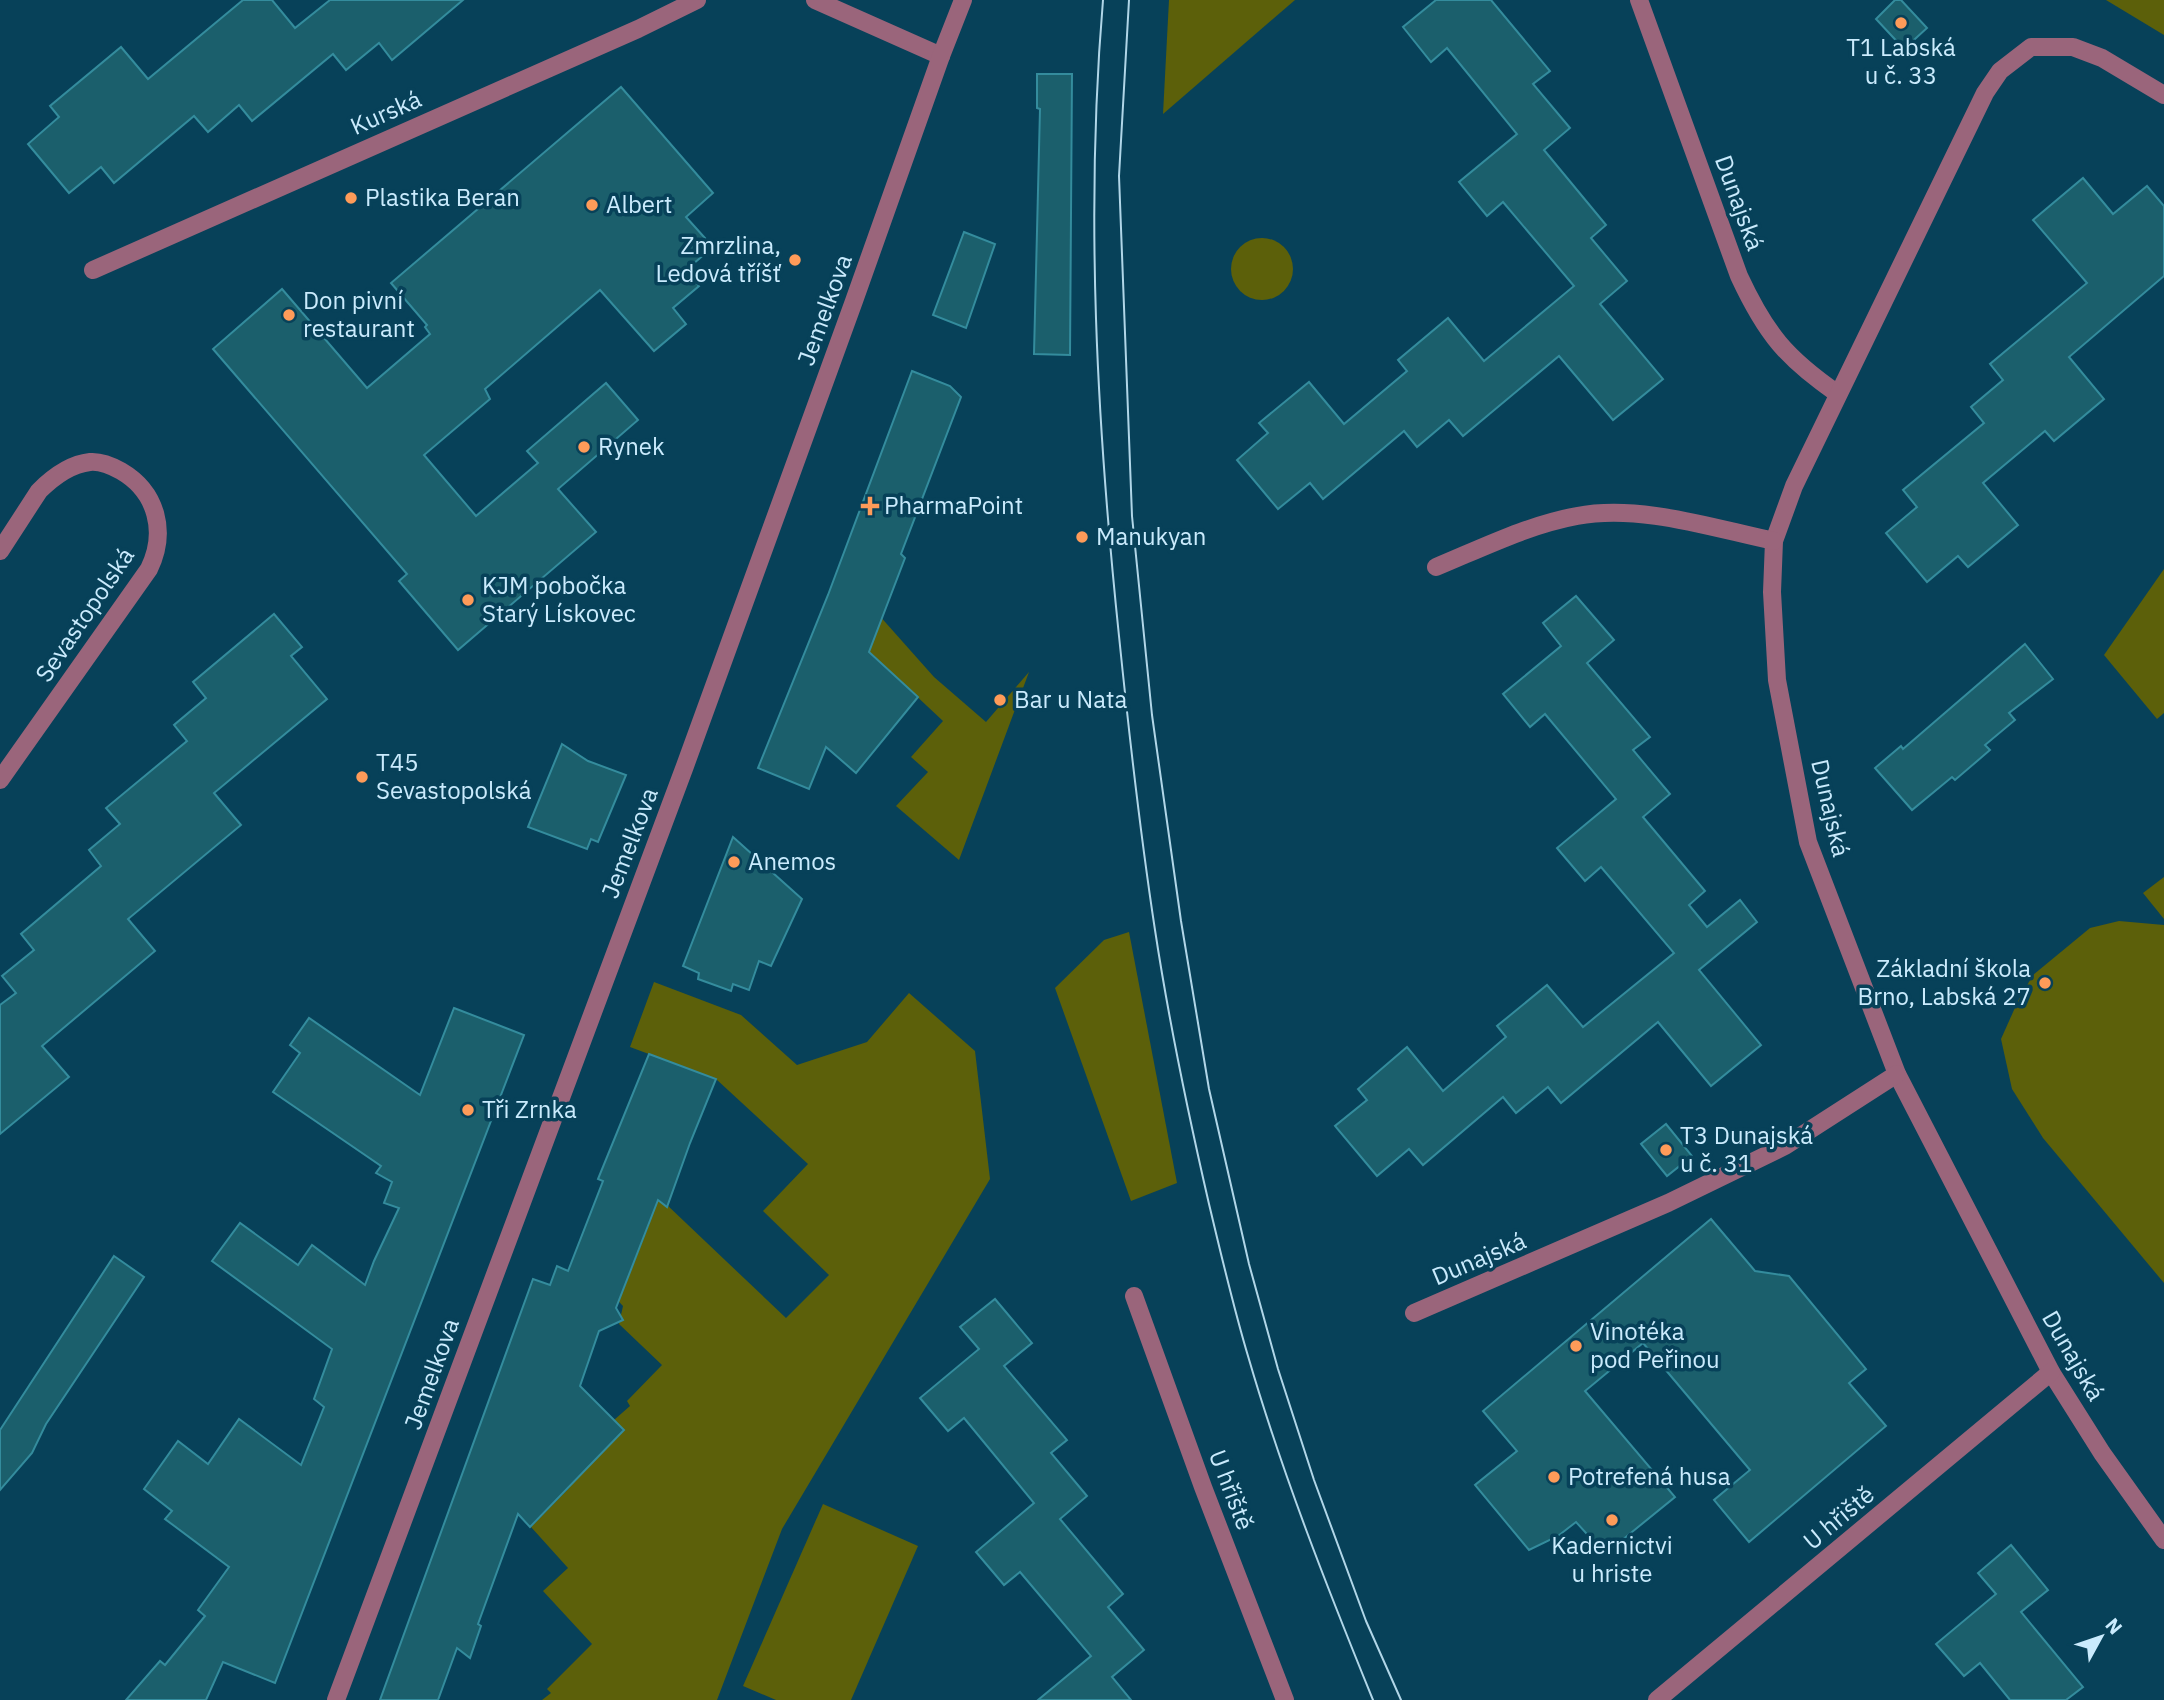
<svg xmlns="http://www.w3.org/2000/svg" width="2164" height="1700" font-family="'IBM Plex Sans',sans-serif">
<style>
.green{fill:#5c600a}
.building{fill:#1b5f6c;stroke:#348c9d;stroke-width:2}
.lines{fill:none;stroke-linecap:round;stroke-linejoin:round}
.minor{stroke:#9a657b;stroke-width:18}
.tram{stroke:#b1d6e8;stroke-width:2}
.poi-dot{fill:#fe9b59;stroke:#074159;stroke-width:2.5}
.labels{text-anchor:middle;stroke-width:7;stroke-linejoin:round;paint-order:stroke}
.poi-label{font-size:24px;fill:#caebfd;stroke:#074159;text-anchor:start}
.street-label{font-size:24px;fill:#caebfd;stroke:#074159}
</style>
<rect width="100%" height="100%" fill="#074159"/>
<g class="green">
<path d="M 1169,0 L 1295,0 L 1163,114 Z"/>
<path d="M 2106,0 L 2164,0 L 2164,35 Z"/>
<circle cx="1262" cy="269" r="31"/>
<path d="M 2164,569 L 2164,713 L 2157,719 L 2104,655 Z"/>
<path d="M 878,614 L 934,677 L 986,722 L 1029,672 L 959,860 L 896,806 L 928,772 L 911,757 L 943,721 L 863,646 Z"/>
<path d="M 2164,877 L 2164,919 L 2143,893 Z"/>
<path d="M 2119,921 L 2164,925 L 2164,1283 L 2043,1138 L 2012,1089 L 2001,1039 L 2018,1001 L 2033,975 L 2090,928 Z"/>
<path d="M 1129,932 L 1177,1183 L 1131,1201 L 1055,988 L 1104,940 Z"/>
<path d="M 654,982 L 741,1015 L 797,1065 L 867,1042 L 909,993 L 975,1051 L 990,1179 L 782,1529 L 717,1700 L 542,1700 L 551,1693 L 547,1689 L 592,1644 L 543,1591 L 568,1568 L 531,1527 L 570,1487 L 542,1457 L 614,1420 L 630,1406 L 627,1401 L 662,1365 L 619,1324 L 623,1306 L 602,1284 L 623,1291 L 649,1225 L 651,1199 L 666,1204 L 786,1318 L 829,1275 L 763,1211 L 808,1164 L 716,1079 L 630,1047 Z"/>
<path d="M 823,1504 L 918,1546 L 851,1700 L 776,1700 L 743,1686 Z"/>
</g>
<g class="building">
<path d="M 243,0 L 272,0 L 295,28 L 330,0 L 463,0 L 392,60 L 379,43 L 346,70 L 333,54 L 252,121 L 239,105 L 208,132 L 194,116 L 114,183 L 101,167 L 69,193 L 28,144 L 59,117 L 50,106 L 121,47 L 148,79 Z"/>
<path d="M 1436,0 L 1491,0 L 1550,71 L 1533,84 L 1570,128 L 1544,150 L 1606,225 L 1591,238 L 1627,281 L 1600,304 L 1663,379 L 1613,420 L 1559,356 L 1463,436 L 1449,420 L 1417,447 L 1404,431 L 1323,499 L 1310,483 L 1278,509 L 1237,460 L 1268,433 L 1259,423 L 1309,382 L 1344,424 L 1407,371 L 1398,360 L 1448,318 L 1484,361 L 1574,286 L 1503,202 L 1487,216 L 1459,182 L 1517,134 L 1447,48 L 1431,62 L 1403,27 Z"/>
<path d="M 1895,0 L 1901,0 L 1927,28 L 1904,49 L 1876,19 Z"/>
<path d="M 1037,74 L 1072,74 L 1070,355 L 1034,354 L 1040,109 L 1037,108 Z"/>
<path d="M 621,87 L 713,193 L 686,217 L 713,247 L 686,270 L 699,286 L 673,308 L 686,324 L 654,351 L 600,290 L 485,389 L 490,399 L 424,455 L 476,516 L 538,463 L 527,451 L 606,383 L 638,420 L 558,489 L 596,532 L 458,650 L 399,581 L 407,574 L 213,349 L 282,289 L 367,388 L 430,334 L 425,327 L 427,325 L 391,283 Z"/>
<path d="M 2083,178 L 2113,214 L 2147,186 L 2164,206 L 2164,276 L 2069,357 L 2104,399 L 2054,441 L 2045,431 L 1983,483 L 2018,525 L 1968,567 L 1958,556 L 1927,582 L 1886,533 L 1917,507 L 1903,490 L 1984,423 L 1971,407 L 2003,380 L 1990,364 L 2087,283 L 2033,220 Z"/>
<path d="M 964,232 L 995,244 L 966,328 L 933,315 Z"/>
<path d="M 912,371 L 950,386 L 961,397 L 901,554 L 905,558 L 869,652 L 918,697 L 856,773 L 826,747 L 809,789 L 758,768 L 828,595 Z"/>
<path d="M 1576,596 L 1614,640 L 1587,663 L 1650,737 L 1633,750 L 1670,794 L 1643,817 L 1705,891 L 1689,905 L 1707,927 L 1740,900 L 1757,922 L 1699,970 L 1761,1045 L 1711,1086 L 1658,1022 L 1561,1103 L 1548,1087 L 1516,1113 L 1503,1097 L 1423,1165 L 1409,1149 L 1377,1176 L 1335,1126 L 1367,1100 L 1358,1089 L 1407,1047 L 1443,1091 L 1506,1037 L 1497,1026 L 1547,985 L 1583,1027 L 1674,953 L 1601,867 L 1585,881 L 1557,848 L 1616,799 L 1545,714 L 1530,727 L 1503,694 L 1561,646 L 1543,623 Z"/>
<path d="M 274,614 L 302,647 L 291,656 L 327,699 L 214,793 L 241,825 L 128,919 L 155,951 L 42,1046 L 69,1077 L 0,1134 L 0,1005 L 16,993 L 2,976 L 34,950 L 21,934 L 101,866 L 89,850 L 120,824 L 106,808 L 187,741 L 174,725 L 206,698 L 193,682 Z"/>
<path d="M 2025,644 L 2053,679 L 2009,713 L 2015,720 L 1985,745 L 1990,750 L 1955,780 L 1952,777 L 1912,810 L 1875,768 L 1901,746 L 1903,749 Z"/>
<path d="M 562,744 L 588,761 L 626,775 L 598,842 L 591,839 L 587,849 L 528,827 Z"/>
<path d="M 733,837 L 802,899 L 771,966 L 759,961 L 749,990 L 733,984 L 731,991 L 698,979 L 699,973 L 683,966 Z"/>
<path d="M 454,1008 L 524,1035 L 275,1683 L 223,1662 L 206,1700 L 126,1700 L 160,1661 L 165,1665 L 205,1616 L 198,1610 L 229,1567 L 165,1519 L 172,1511 L 144,1489 L 178,1441 L 208,1464 L 239,1419 L 301,1465 L 324,1407 L 314,1399 L 332,1349 L 212,1261 L 240,1223 L 298,1265 L 312,1245 L 365,1285 L 374,1261 L 399,1208 L 384,1203 L 392,1182 L 376,1173 L 381,1166 L 273,1092 L 300,1053 L 290,1045 L 309,1018 L 420,1095 Z"/>
<path d="M 649,1054 L 716,1079 L 690,1143 L 667,1207 L 658,1200 L 616,1308 L 623,1320 L 599,1331 L 580,1386 L 624,1430 L 530,1527 L 518,1514 L 478,1624 L 481,1626 L 470,1658 L 457,1648 L 438,1700 L 380,1700 L 533,1279 L 550,1285 L 557,1266 L 568,1271 L 603,1181 L 598,1179 Z"/>
<path d="M 1666,1124 L 1692,1156 L 1667,1176 L 1641,1144 Z"/>
<path d="M 1711,1219 L 1755,1271 L 1789,1276 L 1866,1369 L 1849,1383 L 1886,1426 L 1749,1542 L 1714,1500 L 1750,1470 L 1643,1343 L 1585,1391 L 1675,1497 L 1605,1554 L 1576,1522 L 1558,1536 L 1529,1550 L 1475,1485 L 1517,1451 L 1483,1411 Z"/>
<path d="M 114,1256 L 144,1277 L 46,1424 L 32,1453 L 0,1490 L 0,1430 Z"/>
<path d="M 995,1299 L 1032,1343 L 1004,1366 L 1067,1440 L 1051,1453 L 1087,1496 L 1060,1519 L 1123,1594 L 1108,1607 L 1144,1650 L 1112,1677 L 1131,1700 L 1038,1700 L 1091,1656 L 1020,1572 L 1004,1585 L 976,1552 L 1034,1503 L 964,1418 L 948,1431 L 920,1398 L 979,1349 L 960,1327 Z"/>
<path d="M 2011,1545 L 2048,1590 L 2021,1612 L 2083,1687 L 2066,1700 L 2010,1700 L 1980,1663 L 1964,1676 L 1936,1644 L 1996,1594 L 1978,1573 Z"/>
</g>
<g class="lines">
<g class="minor">
<path d="M 815,0 L 941,56"/>
<path d="M 1639,0 L 1739,276 C 1766,334 1786,358 1838,394"/>
<path d="M 2164,95 L 2102,58 L 2073,47 L 2031,47 L 2000,71 L 1985,93 L 1794,486 L 1774,541 L 1772,592 L 1777,680 L 1808,842 L 1897,1074 L 2051,1372 L 2102,1453 L 2164,1540"/>
<path d="M 93,270 L 638,29 L 697,0"/>
<path d="M 0,551 L 39,491 C 52,478 71,464 90,462 C 101,461 112,466 121,471 C 157,492 167,532 149,569 L 0,780"/>
<path d="M 1436,567 C 1482,548 1528,525 1577,516 C 1640,504 1712,528 1774,541"/>
<path d="M 1134,1296 L 1203,1487 L 1285,1700"/>
<path d="M 1414,1313 L 1668,1203 L 1785,1146 L 1897,1074"/>
<path d="M 336,1700 L 685,766 L 854,301 L 941,56 L 963,0"/>
<path d="M 1657,1700 L 2051,1372"/>
</g>
<g class="tram">
<path d="M 1103,0 C 1085,212 1097,425 1119,636 C 1129,734 1140,832 1155,930 C 1169,1022 1188,1113 1209,1204 C 1221,1254 1233,1306 1248,1356 C 1282,1473 1327,1587 1373,1700"/>
<path d="M 1129,0 L 1119,176 L 1132,516 L 1152,715 L 1181,921 L 1209,1089 L 1249,1264 L 1278,1369 L 1314,1480 L 1366,1621 L 1401,1700"/>
</g>
</g>
<g class="poi-dot">
<circle cx="1901" cy="23" r="7"/>
<circle cx="351" cy="198" r="7"/>
<circle cx="592" cy="205" r="7"/>
<circle cx="795" cy="260" r="7"/>
<circle cx="289" cy="315" r="7"/>
<circle cx="584" cy="447" r="7"/>
<path d="M866.5 495.5h7v7h7v7h-7v7h-7v-7h-7v-7h7z"/>
<circle cx="1082" cy="537" r="7"/>
<circle cx="468" cy="600" r="7"/>
<circle cx="1000" cy="700" r="7"/>
<circle cx="362" cy="777" r="7"/>
<circle cx="734" cy="862" r="7"/>
<circle cx="2045" cy="983" r="7"/>
<circle cx="468" cy="1110" r="7"/>
<circle cx="1666" cy="1150" r="7"/>
<circle cx="1576" cy="1346" r="7"/>
<circle cx="1554" cy="1477" r="7"/>
<circle cx="1612" cy="1520" r="7"/>
</g>
<g class="labels">
<g class="poi-label">
<text x="1901" y="56" text-anchor="middle">T1 Labská<tspan x="1901" dy="28">u č. 33</tspan></text>
<text x="365" y="206">Plastika Beran</text>
<text x="606" y="213">Albert</text>
<text x="781" y="254" text-anchor="end">Zmrzlina,<tspan x="781" dy="28">Ledová tříšť</tspan></text>
<text x="303" y="309">Don pivní<tspan x="303" dy="28">restaurant</tspan></text>
<text x="598" y="455">Rynek</text>
<text x="884" y="514">PharmaPoint</text>
<text x="1096" y="545">Manukyan</text>
<text x="482" y="594">KJM pobočka<tspan x="482" dy="28">Starý Lískovec</tspan></text>
<text x="1014" y="708">Bar u Nata</text>
<text x="376" y="771">T45<tspan x="376" dy="28">Sevastopolská</tspan></text>
<text x="748" y="870">Anemos</text>
<text x="2031" y="977" text-anchor="end">Základní škola<tspan x="2031" dy="28">Brno, Labská 27</tspan></text>
<text x="482" y="1118">Tři Zrnka</text>
<text x="1680" y="1144">T3 Dunajská<tspan x="1680" dy="28">u č. 31</tspan></text>
<text x="1590" y="1340">Vinotéka<tspan x="1590" dy="28">pod Peřinou</tspan></text>
<text x="1568" y="1485">Potrefená husa</text>
<text x="1612" y="1554" text-anchor="middle">Kadernictvi<tspan x="1612" dy="28">u hriste</tspan></text>
</g>
<g class="street-label">
<text transform="translate(386 113) rotate(-24)" y="8">Kurská</text>
<text transform="translate(1739 203) rotate(70)" y="8">Dunajská</text>
<text transform="translate(825 310) rotate(-70)" y="8">Jemelkova</text>
<text transform="translate(85 615) rotate(-56)" y="8">Sevastopolská</text>
<text transform="translate(1830 808) rotate(77)" y="8">Dunajská</text>
<text transform="translate(630 843) rotate(-69)" y="8">Jemelkova</text>
<text transform="translate(1479 1259) rotate(-23)" y="8">Dunajská</text>
<text transform="translate(2073 1356) rotate(60)" y="8">Dunajská</text>
<text transform="translate(432 1374) rotate(-70)" y="8">Jemelkova</text>
<text transform="translate(1231 1490) rotate(69)" y="8">U hřiště</text>
<text transform="translate(1839 1518) rotate(-40)" y="8">U hřiště</text>
</g>
</g>
<g transform="translate(2101 1637) rotate(50)" stroke="#074159" stroke-width="5" paint-order="stroke">
<path d="M0-5L12 26L0 18L-12 26Z" fill="#caebfd"/>
<text y="-10" font-size="19" font-weight="bold" text-anchor="middle" fill="#caebfd">N</text>
</g>
</svg>
